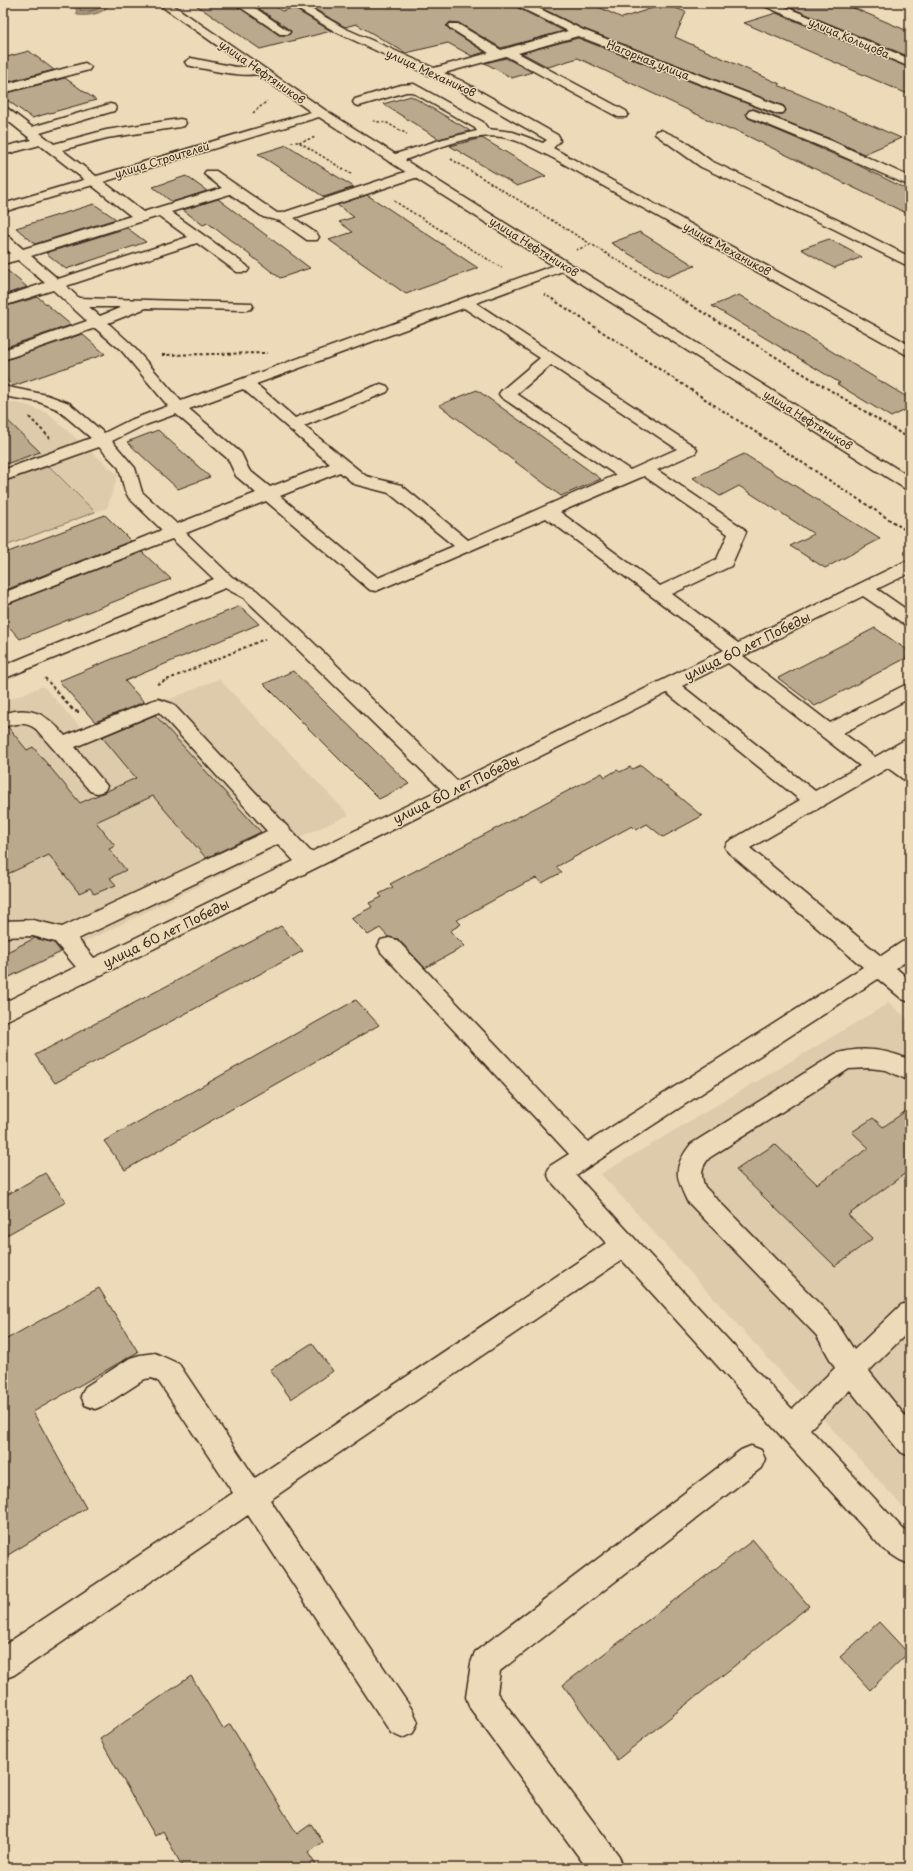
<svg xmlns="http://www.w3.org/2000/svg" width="913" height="1871" font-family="'Playpen Sans',sans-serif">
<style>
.built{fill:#decbab}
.green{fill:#d0be9f;stroke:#86745e}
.water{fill:#a7947c;stroke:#7c6a56}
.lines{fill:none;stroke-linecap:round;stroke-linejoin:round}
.shore{stroke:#665444;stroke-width:1}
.building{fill:#bba98d;stroke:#3b2a1e}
.minor-casing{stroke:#3b2a1e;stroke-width:3}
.major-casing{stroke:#3b2a1e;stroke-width:3}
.path-far2{stroke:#3b2a1e;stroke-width:1.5;stroke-dasharray:2.5 2;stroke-linecap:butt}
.path-far1{stroke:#3b2a1e;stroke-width:2;stroke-dasharray:3 2.5;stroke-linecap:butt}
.path{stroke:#3b2a1e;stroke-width:2.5;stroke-dasharray:4 3;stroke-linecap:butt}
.minor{fill:#eddab8;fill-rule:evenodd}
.major{fill:#eddab8;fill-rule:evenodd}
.labels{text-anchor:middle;stroke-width:3;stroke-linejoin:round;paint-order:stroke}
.far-street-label{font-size:11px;fill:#3b2a1e;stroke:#eddab8}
.street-label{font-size:13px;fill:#3b2a1e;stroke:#eddab8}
</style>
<rect width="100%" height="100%" fill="#eddab8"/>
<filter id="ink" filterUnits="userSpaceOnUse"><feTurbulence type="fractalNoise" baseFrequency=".025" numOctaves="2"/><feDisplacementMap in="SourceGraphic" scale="8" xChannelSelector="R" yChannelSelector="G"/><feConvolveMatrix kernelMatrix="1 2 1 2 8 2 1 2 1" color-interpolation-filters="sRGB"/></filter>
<g filter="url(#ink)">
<g class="built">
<path d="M 3,401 L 27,405 L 47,413 L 118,475 L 107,508 L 3,547 Z"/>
<path d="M 219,679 L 349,815 L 289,842 L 3,982 L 3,702 L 43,686 L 81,728 L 154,698 L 170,699 Z"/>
<path d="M 889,1003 L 910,1021 L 910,1515 L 601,1174 Z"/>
</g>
<path class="green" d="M 49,466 L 95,512 L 3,547 L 3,482 Z"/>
<path class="water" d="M 61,3 L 116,3 L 109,5 C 102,15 88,16 77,15 L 76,8 L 66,7 Z"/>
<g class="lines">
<path class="shore" d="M 69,3 L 78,5 L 81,11 C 90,12 99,10 105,3"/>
</g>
<g class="building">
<path d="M 193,3 L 233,3 L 279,35 L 289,35 L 291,31 L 251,3 L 270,3 L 282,11 L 293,8 L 331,31 L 260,49 Z"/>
<path d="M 311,3 L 512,3 L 514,6 L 564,31 L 501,48 L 459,23 L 450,22 L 446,26 L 449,29 L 485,52 L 472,56 L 448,43 L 406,53 L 356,24 L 345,27 L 306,4 Z"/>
<path d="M 531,3 L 590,3 L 622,18 L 665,4 L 686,12 L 675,37 L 780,84 L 778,85 L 901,138 L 864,154 L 833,140 L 754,109 L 749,110 L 746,113 L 748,118 L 850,161 L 910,191 L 910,215 L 733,129 L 730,130 L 578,58 L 548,67 L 522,53 L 578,38 L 774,114 L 783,114 L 786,111 L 784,106 L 584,29 Z"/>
<path d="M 807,3 L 842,3 L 910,32 L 910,57 L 791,8 Z"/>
<path d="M 776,13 L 910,68 L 910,95 L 744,23 Z"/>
<path d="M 29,51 L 54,70 L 3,83 L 3,58 Z"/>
<path d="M 506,58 L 532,72 L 512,78 L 485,63 Z"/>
<path d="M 65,78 L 96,100 L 32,118 L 3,97 L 3,94 Z"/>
<path d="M 411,96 L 464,127 L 470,131 L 439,139 L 383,104 Z"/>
<path d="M 482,138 L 546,176 L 517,186 L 450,146 Z"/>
<path d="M 287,145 L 333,174 L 354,187 L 324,197 L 258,154 Z"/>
<path d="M 186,176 L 207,191 L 172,202 L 153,187 Z"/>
<path d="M 367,195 L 389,209 L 478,268 L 406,294 L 329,240 L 353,232 L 339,222 L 354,217 L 337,205 Z"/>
<path d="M 218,199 L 310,268 L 280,278 L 208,223 L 203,225 L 183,210 Z"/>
<path d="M 94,204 L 116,219 L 35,244 L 16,228 Z"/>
<path d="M 127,228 L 146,242 L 66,269 L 46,253 Z"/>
<path d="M 640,232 L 687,261 L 695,266 L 667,277 L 611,243 Z"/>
<path d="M 829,239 L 862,257 L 834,268 L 801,249 Z"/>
<path d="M 3,267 L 27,287 L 3,295 Z"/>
<path d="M 739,295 L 910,399 L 910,408 L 891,417 L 837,384 L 840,383 L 712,306 Z"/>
<path d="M 38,297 L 71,325 L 3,348 L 3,307 Z"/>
<path d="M 82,334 L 105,354 L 13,386 L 3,376 L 3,361 Z"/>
<path d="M 477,390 L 601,479 L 561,496 L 439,405 Z"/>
<path d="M 3,416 L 40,452 L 3,465 Z"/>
<path d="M 158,430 L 210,477 L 178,489 L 127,442 Z"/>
<path d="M 744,454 L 880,539 L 825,568 L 790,546 L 814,534 L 739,486 L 720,496 L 693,478 Z"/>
<path d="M 105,515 L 131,541 L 3,591 L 3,554 Z"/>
<path d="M 142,552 L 171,579 L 20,639 L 3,620 L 3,606 Z"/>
<path d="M 240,606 L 259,624 L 125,681 L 144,702 L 95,722 L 59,681 Z"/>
<path d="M 875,628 L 910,652 L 910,656 L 815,706 L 778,678 Z"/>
<path d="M 293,671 L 409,784 L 379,799 L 264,684 Z"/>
<path d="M 155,715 L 261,832 L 206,858 L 153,796 L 96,822 L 115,846 L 109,849 L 126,870 L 110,878 L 116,885 L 94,894 L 90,888 L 79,893 L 49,855 L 3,876 L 3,728 L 8,727 L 27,750 L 33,747 L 80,803 L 136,778 L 102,737 Z"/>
<path d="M 641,765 L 702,816 L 663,837 L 647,824 L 636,830 L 632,826 L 556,867 L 562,872 L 542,883 L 536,878 L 525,883 L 457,920 L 461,924 L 450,931 L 465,946 L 425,968 L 398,939 L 388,937 L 380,928 L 368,935 L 351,918 L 372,907 L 369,903 L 382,897 L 379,894 L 393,887 L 390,884 L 602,773 L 605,777 L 617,770 L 620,772 L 630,767 L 633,769 Z"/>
<path d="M 281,926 L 303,951 L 55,1083 L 35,1055 Z"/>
<path d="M 35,938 L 54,943 L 61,952 L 3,980 L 3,954 Z"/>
<path d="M 356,1000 L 379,1025 L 125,1170 L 104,1141 Z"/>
<path d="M 910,1108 L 910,1170 L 848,1215 L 873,1238 L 835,1266 L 736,1170 L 775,1144 L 817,1184 L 869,1148 L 852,1132 L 873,1118 L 883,1127 Z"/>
<path d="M 45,1173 L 66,1202 L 3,1237 L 3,1197 Z"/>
<path d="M 99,1288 L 138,1352 L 33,1412 L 86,1508 L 3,1558 L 3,1341 Z"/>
<path d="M 312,1343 L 333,1371 L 291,1399 L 270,1370 Z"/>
<path d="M 753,1540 L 809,1606 L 617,1760 L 563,1685 Z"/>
<path d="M 879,1622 L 908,1653 L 870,1690 L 840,1657 Z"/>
<path d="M 191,1676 L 223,1729 L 230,1724 L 297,1834 L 311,1824 L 323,1842 L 308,1853 L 318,1868 L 183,1868 L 163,1831 L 155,1836 L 100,1739 Z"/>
</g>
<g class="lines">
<defs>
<g id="minor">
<path d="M 234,3 L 248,3 L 290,32 L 288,34 L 280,34 Z"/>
<path d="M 287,3 L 301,3 L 344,28 L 434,68 L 489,53 L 450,28 L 448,26 L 450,24 L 458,24 L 501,50 L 568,31 L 515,5 L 513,3 L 528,3 L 583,30 L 783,107 L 785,110 L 783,113 L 775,113 L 578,36 L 518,53 L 626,111 L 628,114 L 626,117 L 618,117 L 506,56 L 444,73 L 462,81 L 559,136 L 560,141 L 553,148 L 910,345 L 910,356 L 905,354 L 553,158 C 537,150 520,140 502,137 C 471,132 429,152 399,162 L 389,162 L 387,159 L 389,156 L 443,139 L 477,131 L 475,128 L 412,92 L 406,92 L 359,106 L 355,105 L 353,102 L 355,99 L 401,85 L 414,84 L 483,122 L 488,129 L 513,132 L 543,143 L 547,140 L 454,87 L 336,32 Z"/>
<path d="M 760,3 L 776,3 L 910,59 L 910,67 L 762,5 Z"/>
<path d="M 191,58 L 236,67 L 259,66 L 265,70 C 256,82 201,68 187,65 L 185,62 Z"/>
<path d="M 85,63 L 91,67 L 89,70 L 3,93 L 3,85 Z"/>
<path d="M 110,104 L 114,105 L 116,108 L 114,111 L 40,133 L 54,144 L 106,130 L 180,119 L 184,120 L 186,123 L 184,126 L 180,127 L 107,138 L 62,150 L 143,212 L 222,188 L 204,174 L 206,171 L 216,171 L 277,213 L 282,213 L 411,170 L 421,170 L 423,173 L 421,176 L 294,218 L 317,234 L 319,237 L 317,240 L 307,240 L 280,221 L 263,217 L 230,194 L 171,212 L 247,266 L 249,269 L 247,272 L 237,272 L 197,243 L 66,286 L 79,298 L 251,303 L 253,306 L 251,309 L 246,310 L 146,308 L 108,323 L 131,344 L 181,401 L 563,262 L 568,263 L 570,266 L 568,269 L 476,303 L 695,447 L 697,450 L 695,453 L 657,470 L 743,528 L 746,532 L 731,566 L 672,594 L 738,643 L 904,562 L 910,561 L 910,573 L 877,589 L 910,612 L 910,626 L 904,624 L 863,596 L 743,656 L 830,723 L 903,686 L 910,684 L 910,698 L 843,733 L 875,757 L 903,741 L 910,739 L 910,755 L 903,759 L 910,764 L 910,781 L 903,779 L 888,768 L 750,848 L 881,956 L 902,942 L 910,940 L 910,959 L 896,968 L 910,980 L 910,1002 L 902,999 L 878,979 L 576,1175 L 792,1409 L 835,1368 L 817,1336 L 687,1201 C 675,1176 673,1167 691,1144 L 835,1054 C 861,1046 886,1049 910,1060 L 910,1081 L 886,1070 L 869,1068 L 849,1069 L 709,1158 C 701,1168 700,1175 705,1187 L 835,1320 L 854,1350 L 901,1305 L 910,1301 L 910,1330 L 869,1371 L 910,1422 L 910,1456 L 900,1452 L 850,1390 L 810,1429 L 903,1529 L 910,1533 L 910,1564 L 900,1560 L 883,1549 L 622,1260 L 270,1500 L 413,1711 L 418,1722 L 413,1733 L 402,1738 L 391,1733 L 248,1515 L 14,1675 L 3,1679 L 3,1646 L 233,1493 L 159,1382 L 152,1378 L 145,1379 L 105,1405 L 95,1409 L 85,1405 L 81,1396 L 85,1387 L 130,1358 L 140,1355 L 155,1353 L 179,1364 L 255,1478 L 606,1243 L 550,1180 L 547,1173 L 550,1166 L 569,1154 L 381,952 L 378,946 L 381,940 L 389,938 L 397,940 L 588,1142 L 863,967 L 728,852 L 725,847 L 728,842 L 800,800 L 667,693 L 99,976 L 3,1022 L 3,1003 L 76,967 L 55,942 L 33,936 L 3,937 L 3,921 L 33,920 L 62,927 L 267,831 L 159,712 L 75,747 L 107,786 L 104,791 L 97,793 L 90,791 L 36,729 C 25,721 16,724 3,727 L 3,714 C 31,705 47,714 65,736 L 151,701 L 158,699 L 173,704 L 311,852 L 441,789 L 281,633 L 244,598 L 225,588 L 3,679 L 3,666 L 214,579 L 172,539 L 3,605 L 3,593 L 162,530 L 129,498 L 125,491 L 119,468 L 99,447 L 3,481 L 3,470 L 91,438 L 57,409 L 39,402 L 3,396 L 3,386 L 47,395 L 69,403 L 104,433 L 128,421 L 168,406 L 121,350 L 95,328 L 3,360 L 3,350 L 87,321 L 53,290 L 3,306 L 3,297 L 45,283 L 18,260 L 3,264 L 3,255 L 11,253 L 3,246 L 3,235 L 8,236 L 23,249 L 131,216 L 40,145 L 3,155 L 3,147 L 32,140 L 3,117 L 3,107 L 7,108 L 32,127 ZM 159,216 L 188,237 L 58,279 L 31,256 ZM 89,307 L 122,307 L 100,316 ZM 464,308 L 540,358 L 501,391 L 499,394 L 501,397 L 616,475 L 468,540 L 401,485 L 366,476 L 304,426 L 387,392 L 389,389 L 387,386 L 381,384 L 375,386 L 295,418 L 256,384 ZM 551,365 L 677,449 L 630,470 L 517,394 ZM 243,389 L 330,464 L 270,487 L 249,470 L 241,453 L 189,409 ZM 176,414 L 228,459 L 236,476 L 256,493 L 177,524 L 142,492 L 135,468 L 112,441 L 140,427 ZM 340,472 L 354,484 L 389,493 L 454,546 L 378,578 L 280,496 ZM 644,476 L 728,534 L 717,559 L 660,586 L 560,512 ZM 266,501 L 370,590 L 376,591 L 546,518 L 724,650 L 457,781 L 295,625 L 256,590 L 232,577 L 186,533 ZM 728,663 L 860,766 L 815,791 L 682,686 ZM 278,844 L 294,861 L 94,958 L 78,939 Z"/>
<path d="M 753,110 L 832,141 L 910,177 L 910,186 L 822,147 L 749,117 L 747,114 L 749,111 Z"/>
<path d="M 661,130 L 683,140 L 711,161 L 844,223 L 910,257 L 910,267 L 834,229 L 701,167 L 655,134 L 656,131 Z"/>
<path d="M 751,1446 L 761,1450 L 765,1459 L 761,1468 L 500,1671 L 497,1693 L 619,1856 L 623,1868 L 587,1868 L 470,1708 L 466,1697 L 471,1663 L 475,1652 L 741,1450 Z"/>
</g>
<path id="major" d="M 157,3 L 170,3 L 325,110 L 910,477 L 910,489 L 904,488 L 319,117 L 3,212 L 3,204 L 311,112 Z"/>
</defs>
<use href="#minor" class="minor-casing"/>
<use href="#major" class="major-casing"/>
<g class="path-far2">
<path d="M 253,113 L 267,101"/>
<path d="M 373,121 L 387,123 L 407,134"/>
<path d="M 291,142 L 299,142 L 351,174"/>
<path d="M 299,142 L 316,137"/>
<path d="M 451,159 L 683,300"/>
<path d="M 394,201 L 502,268"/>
<path d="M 576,250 L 590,245"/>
<path d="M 544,294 L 554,300"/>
</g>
<g class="path-far1">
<path d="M 552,299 L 910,533"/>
<path d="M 681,299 L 910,439"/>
<path d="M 162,355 L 267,353"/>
<path d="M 29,417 L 50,438"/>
<path d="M 45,678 L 57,692"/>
<path d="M 157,684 L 265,639"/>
</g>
<path class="path" d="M 56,691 L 74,711 L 81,712"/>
<use href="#minor" class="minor"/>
<use href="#major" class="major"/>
</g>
</g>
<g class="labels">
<g class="far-street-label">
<text transform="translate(849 38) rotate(23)" y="4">улица Кольцова</text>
<text transform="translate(648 60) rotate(22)" y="4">Нагорная улица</text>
<text transform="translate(262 72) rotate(35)" y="4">улица Нефтяников</text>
<text transform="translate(431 73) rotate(25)" y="4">улица Механиков</text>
<text transform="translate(162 160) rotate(-17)" y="4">улица Строителей</text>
<text transform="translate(534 247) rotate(32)" y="4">улица Нефтяников</text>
<text transform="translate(727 249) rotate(29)" y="4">улица Механиков</text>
<text transform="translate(808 420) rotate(32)" y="4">улица Нефтяников</text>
</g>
<g class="street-label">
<text transform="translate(747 646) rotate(-26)" y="5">улица 60 лет Победы</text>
<text transform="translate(456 789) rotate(-26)" y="5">улица 60 лет Победы</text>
<text transform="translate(166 933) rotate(-26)" y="5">улица 60 лет Победы</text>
</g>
</g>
<rect width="913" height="1871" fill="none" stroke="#eddab8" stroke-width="16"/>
<rect x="8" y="8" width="897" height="1855" fill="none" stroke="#3b2a1e" stroke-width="1.5" filter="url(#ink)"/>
</svg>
